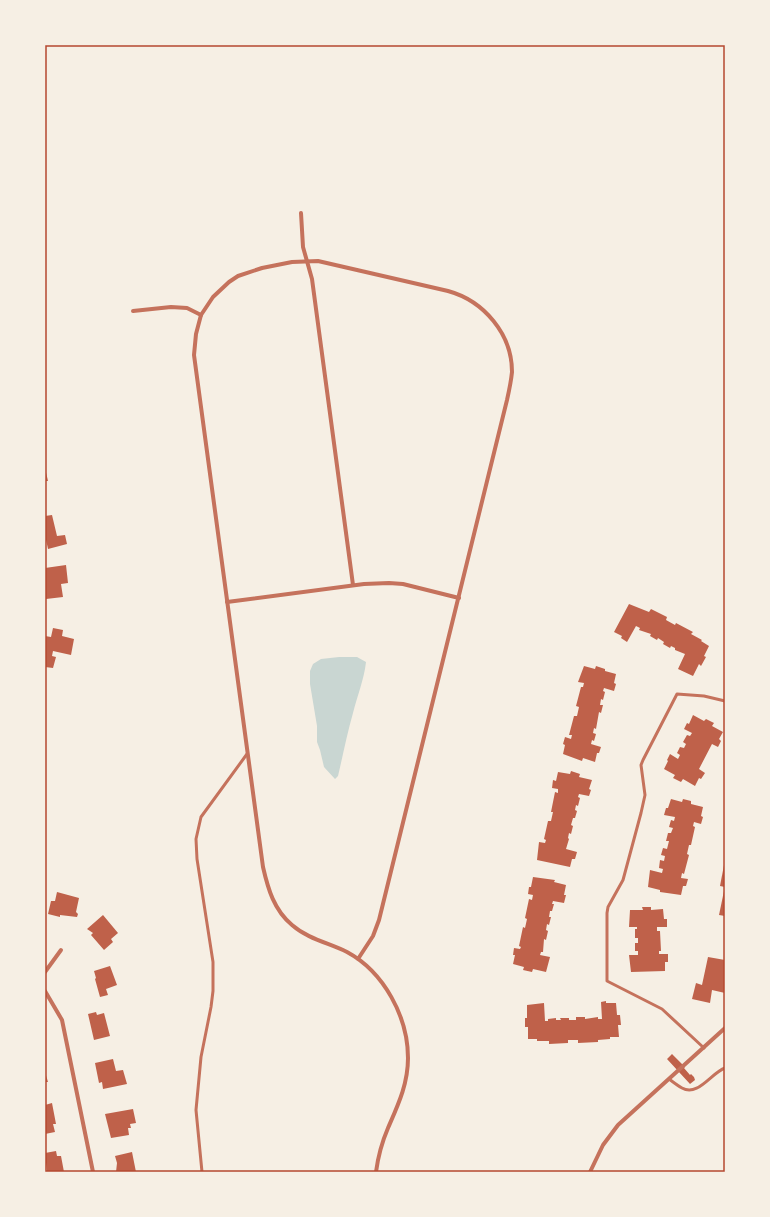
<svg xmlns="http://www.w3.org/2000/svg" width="770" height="1217" font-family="'Asap Condensed',sans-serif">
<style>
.water{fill:#c9d6d2}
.building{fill:#bf614a}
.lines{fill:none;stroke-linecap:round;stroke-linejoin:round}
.service{stroke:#c5725c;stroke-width:3}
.minor{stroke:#c5725c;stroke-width:4}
.neatline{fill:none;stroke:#b5482f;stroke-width:1.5}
</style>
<rect width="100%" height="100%" fill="#f6efe4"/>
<path class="water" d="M 339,657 L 357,657 L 366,662 C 364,680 357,696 353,713 C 347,734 343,755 338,776 L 335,779 L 324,767 L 320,750 L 317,742 L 317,726 L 310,684 L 310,671 L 313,664 L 321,659 Z"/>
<g class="building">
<path d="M 45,468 L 48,481 L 45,481 Z"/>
<path d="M 52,515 L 57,536 L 65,535 L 67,544 L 48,549 L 45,535 L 45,516 Z"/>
<path d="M 66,565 L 68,583 L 61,584 L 63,597 L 46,599 L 45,568 Z"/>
<path d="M 629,604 L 649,612 L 651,609 L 667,617 L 666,620 L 675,625 L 676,623 L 693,632 L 691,634 L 702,640 L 701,641 L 709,646 L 704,656 L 706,657 L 701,666 L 699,664 L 693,676 L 678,669 L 685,654 L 675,650 L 675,648 L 671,646 L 670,648 L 663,644 L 664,642 L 658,638 L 657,640 L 650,636 L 651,634 L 639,630 L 640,628 L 636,626 L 627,642 L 621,638 L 622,636 L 614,632 Z"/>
<path d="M 53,628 L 63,630 L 62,636 L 74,639 L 71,655 L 53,651 L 52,656 L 56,657 L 53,668 L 45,667 L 45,636 L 51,637 Z"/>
<path d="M 584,666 L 595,669 L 596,666 L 605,669 L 605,671 L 616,674 L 614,683 L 616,684 L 614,691 L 604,688 L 603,691 L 605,692 L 603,700 L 601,699 L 600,705 L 603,705 L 601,713 L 599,712 L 596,729 L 594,728 L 593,733 L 596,734 L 594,741 L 592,740 L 591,744 L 601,747 L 599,753 L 597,753 L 595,762 L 583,758 L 582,761 L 563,754 L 565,745 L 563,744 L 565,737 L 571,739 L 572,735 L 569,735 L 574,716 L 577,716 L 579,707 L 576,706 L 581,687 L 583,687 L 584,683 L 578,682 Z"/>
<path d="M 693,715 L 704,721 L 706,719 L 714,723 L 712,726 L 723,732 L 719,739 L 721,741 L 718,747 L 712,744 L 699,769 L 705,773 L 701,779 L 699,778 L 695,786 L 683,779 L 681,782 L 673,778 L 675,775 L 664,769 L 668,761 L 667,760 L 670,754 L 678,759 L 680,755 L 677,753 L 680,747 L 684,748 L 686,744 L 683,742 L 687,735 L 690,736 L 692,733 L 684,729 L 687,723 L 689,724 Z"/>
<path d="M 571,771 L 580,774 L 579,777 L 592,780 L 589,789 L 591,790 L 589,796 L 579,794 L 578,797 L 580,798 L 578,806 L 576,805 L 575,810 L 577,811 L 575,818 L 573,818 L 571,825 L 573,826 L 571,834 L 569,833 L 568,838 L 569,839 L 566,849 L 577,852 L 575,859 L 572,859 L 570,867 L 537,860 L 539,842 L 545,843 L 546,840 L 544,839 L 548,821 L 551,821 L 553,812 L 551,812 L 555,792 L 558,793 L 558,789 L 552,788 L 553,780 L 556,781 L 558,772 L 570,774 Z"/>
<path d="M 671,799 L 682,802 L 683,799 L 691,801 L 691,804 L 703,807 L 701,816 L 703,817 L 701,824 L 694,822 L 693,826 L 695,827 L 691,845 L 689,845 L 687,854 L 689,855 L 684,874 L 682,873 L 681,878 L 688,879 L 686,886 L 683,886 L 681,895 L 660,892 L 660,890 L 648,887 L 650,870 L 662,873 L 663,869 L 659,868 L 660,860 L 664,861 L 665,856 L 661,855 L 663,848 L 667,849 L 669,841 L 666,841 L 668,833 L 671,833 L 673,828 L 669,827 L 671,820 L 674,821 L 675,817 L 664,815 L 666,808 L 668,808 Z"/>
<path d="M 724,865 L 725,865 L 725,887 L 720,886 Z"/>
<path d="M 533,877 L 555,880 L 554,882 L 566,885 L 564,895 L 566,895 L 564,903 L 553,901 L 552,904 L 554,904 L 552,911 L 550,911 L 549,917 L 551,917 L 549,925 L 547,924 L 546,930 L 548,931 L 546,940 L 544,939 L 543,952 L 541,952 L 540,955 L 550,957 L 546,972 L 533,969 L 532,972 L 523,970 L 524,967 L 513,964 L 515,955 L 513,955 L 514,948 L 520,949 L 521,947 L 519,946 L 523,927 L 525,928 L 527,919 L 525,918 L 529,899 L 532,900 L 533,895 L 528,894 L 529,887 L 531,887 Z"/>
<path d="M 724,891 L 725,892 L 725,916 L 719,915 Z"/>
<path d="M 57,892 L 79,898 L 76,912 L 78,914 L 77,917 L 60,915 L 60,917 L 48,914 L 51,901 L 55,901 Z"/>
<path d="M 642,907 L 651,907 L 651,910 L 663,909 L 664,919 L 667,919 L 667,927 L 657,927 L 657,931 L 660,931 L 661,951 L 659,951 L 659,954 L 668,954 L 668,962 L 665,962 L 665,971 L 631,972 L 629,955 L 638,955 L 638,951 L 635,951 L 635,943 L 638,943 L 638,938 L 635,938 L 635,929 L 637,929 L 637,927 L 629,927 L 630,910 L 643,910 Z"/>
<path d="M 103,915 L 118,933 L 111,939 L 113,942 L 104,950 L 91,935 L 93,933 L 87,929 Z"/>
<path d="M 708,957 L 725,960 L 725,993 L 712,990 L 710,1003 L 692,999 L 696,983 L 702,985 Z"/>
<path d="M 110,966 L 117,985 L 106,989 L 108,995 L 100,997 L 95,979 L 96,978 L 94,971 Z"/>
<path d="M 606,1001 L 606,1003 L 616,1003 L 617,1015 L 620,1015 L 621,1025 L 618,1025 L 619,1037 L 610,1037 L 610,1039 L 598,1040 L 598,1042 L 578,1043 L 578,1040 L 568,1040 L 568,1043 L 549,1044 L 549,1041 L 537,1041 L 537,1039 L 528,1039 L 528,1027 L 525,1027 L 525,1018 L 527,1018 L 527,1005 L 544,1003 L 545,1021 L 548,1021 L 548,1019 L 556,1018 L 556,1020 L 561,1020 L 560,1018 L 569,1018 L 569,1020 L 576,1020 L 576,1017 L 585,1017 L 585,1019 L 598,1017 L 598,1019 L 602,1019 L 601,1002 Z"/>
<path d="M 96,1012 L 97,1015 L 104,1013 L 110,1036 L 94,1040 L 88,1014 Z"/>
<path d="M 672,1054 L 685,1067 L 684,1068 L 690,1075 L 691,1074 L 694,1077 L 695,1080 L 690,1084 L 667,1059 Z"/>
<path d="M 113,1059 L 116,1071 L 123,1070 L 127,1084 L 103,1089 L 102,1082 L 99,1083 L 95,1063 Z"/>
<path d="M 45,1072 L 48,1082 L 45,1082 Z"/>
<path d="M 52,1103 L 56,1124 L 53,1124 L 55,1132 L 45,1134 L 45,1105 Z"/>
<path d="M 133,1109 L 136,1123 L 130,1124 L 131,1128 L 128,1128 L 129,1135 L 111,1138 L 105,1114 Z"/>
<path d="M 56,1151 L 57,1156 L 61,1156 L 64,1172 L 47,1172 L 45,1153 Z"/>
<path d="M 132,1152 L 136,1172 L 116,1172 L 117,1163 L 115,1156 Z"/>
</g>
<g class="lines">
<g class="service">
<path d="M 704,1048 L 662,1009 L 607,981 L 607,913 L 608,907 L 623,880 L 641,813 L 645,795 L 641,765 L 643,760 L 677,694 L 704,696 L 725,701"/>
<path d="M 669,1079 C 673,1082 678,1086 682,1088 C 698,1097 711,1073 725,1068"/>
<path d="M 202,1172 L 196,1110 L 201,1057 L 211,1007 L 213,991 L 213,962 L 197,859 L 196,839 L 201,817 L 247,754"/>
</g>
<g class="minor">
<path d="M 301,213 L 303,247 L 312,279 L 353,585"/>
<path d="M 133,311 L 171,307 L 187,308 L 201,315"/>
<path d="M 227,602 L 364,584 L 389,583 L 403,584 L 459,598"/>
<path d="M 358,959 L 373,936 L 379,920 L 507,400 C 509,391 511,382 512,372 C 512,334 484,301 448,291 L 318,261 L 292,262 L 262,268 L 238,276 L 229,282 L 213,297 L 201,315 L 196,334 L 194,355 L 263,867 C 268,889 274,910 292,925 C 308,939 329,943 347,952 C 384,972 408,1017 408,1058 C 408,1084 398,1105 388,1128 C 382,1142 378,1157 376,1172"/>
<path d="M 45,972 L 61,950"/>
<path d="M 45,991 L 62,1020 L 93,1172"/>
<path d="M 590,1172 L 603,1145 L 618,1125 L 725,1028"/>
</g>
</g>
<rect width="770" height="1217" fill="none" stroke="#f6efe4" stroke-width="92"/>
<rect x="46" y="46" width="678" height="1125" class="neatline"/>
</svg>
